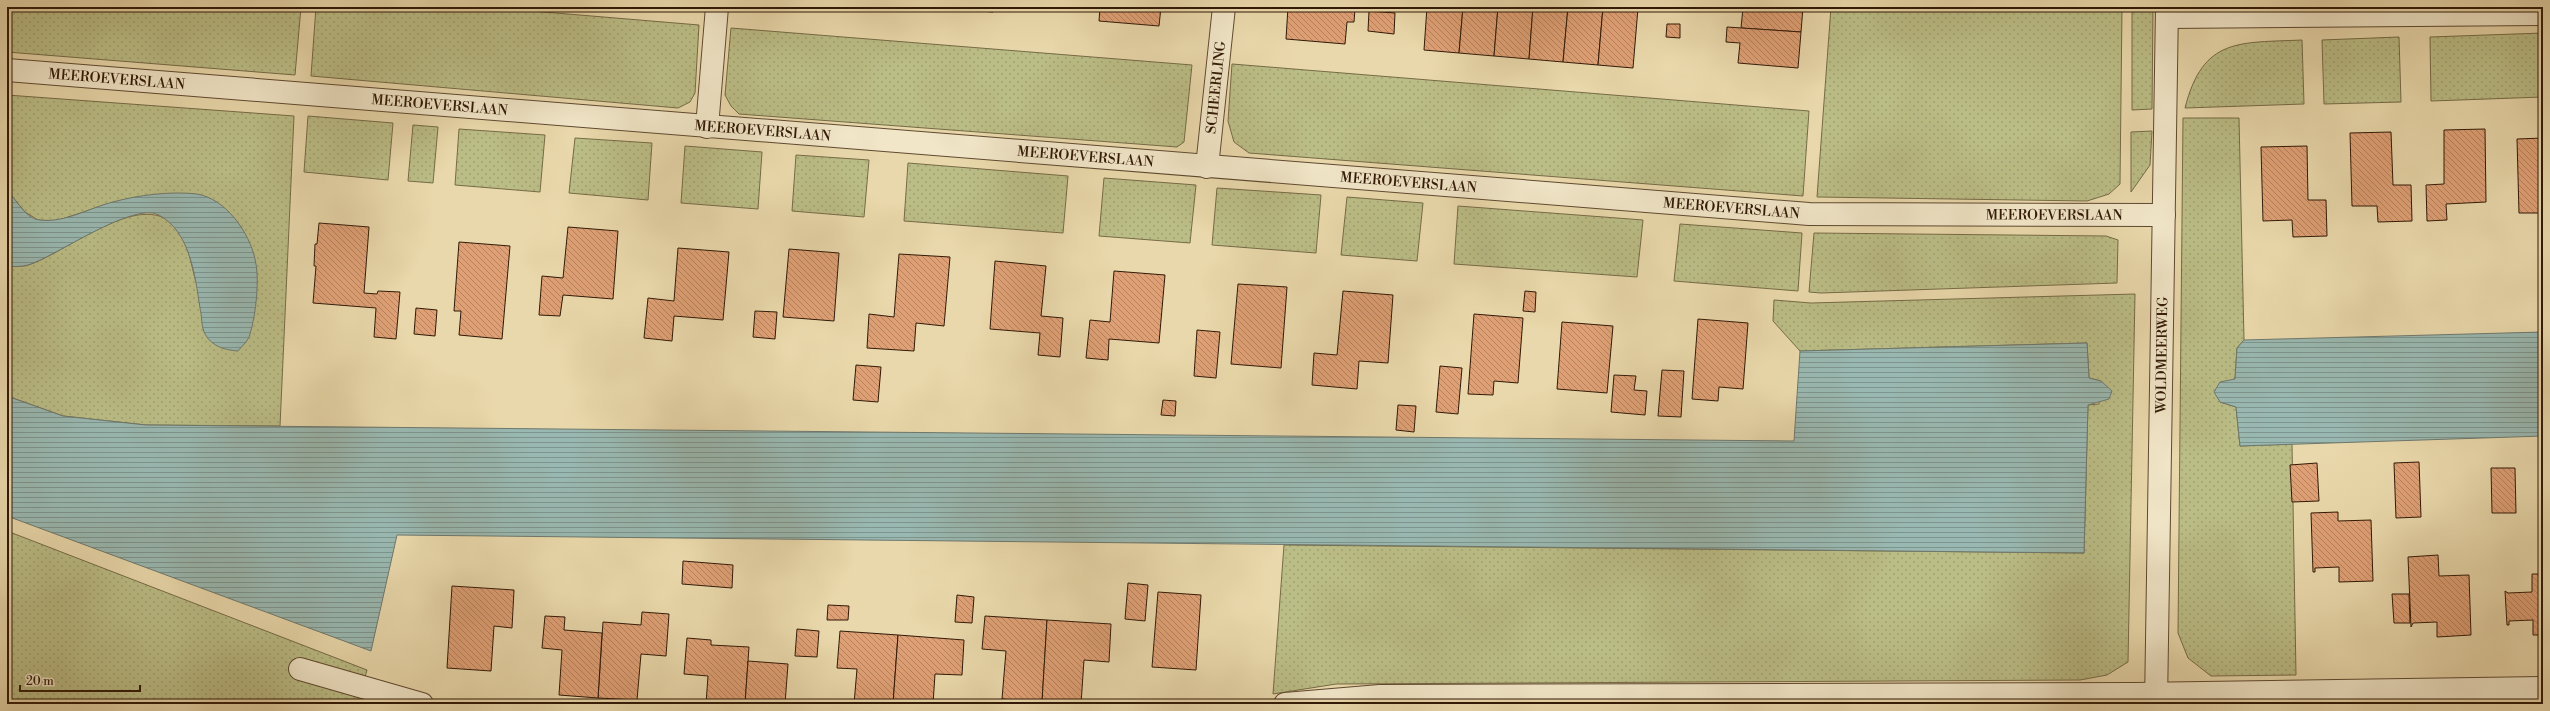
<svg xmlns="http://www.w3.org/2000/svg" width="2550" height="711" font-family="'Libre Bodoni',serif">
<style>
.grass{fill:url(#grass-dots);stroke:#766b46}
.water{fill:url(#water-rules);stroke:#6f786d}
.building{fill:url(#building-back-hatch);stroke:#311907}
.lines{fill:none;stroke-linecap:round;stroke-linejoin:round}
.service-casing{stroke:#5f4930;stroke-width:24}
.minor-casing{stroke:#5f4930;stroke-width:24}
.service{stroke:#f1e6c8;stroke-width:22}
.minor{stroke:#f1e6c8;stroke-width:22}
.labels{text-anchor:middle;stroke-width:3;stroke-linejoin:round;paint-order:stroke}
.street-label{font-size:14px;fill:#311907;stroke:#f1e6c8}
</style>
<defs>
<pattern id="grass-dots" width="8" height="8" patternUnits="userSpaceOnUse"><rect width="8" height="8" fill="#bbbd86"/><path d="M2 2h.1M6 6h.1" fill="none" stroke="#a1a272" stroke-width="1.8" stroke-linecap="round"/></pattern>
<pattern id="water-rules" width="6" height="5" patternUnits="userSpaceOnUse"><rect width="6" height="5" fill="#99b8b1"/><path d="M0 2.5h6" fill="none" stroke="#7d958e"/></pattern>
<pattern id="building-back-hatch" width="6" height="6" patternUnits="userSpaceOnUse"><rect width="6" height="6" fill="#dfa075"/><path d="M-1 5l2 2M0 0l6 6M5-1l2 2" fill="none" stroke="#b5825e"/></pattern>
</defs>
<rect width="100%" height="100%" fill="#e9d8ab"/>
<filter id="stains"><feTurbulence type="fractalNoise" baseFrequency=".005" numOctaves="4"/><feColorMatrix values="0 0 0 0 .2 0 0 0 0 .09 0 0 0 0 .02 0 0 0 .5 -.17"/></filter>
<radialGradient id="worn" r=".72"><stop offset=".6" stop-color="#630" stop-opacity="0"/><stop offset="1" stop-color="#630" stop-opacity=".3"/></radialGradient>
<g class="grass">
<path d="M 7,7 L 301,7 L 295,75 L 7,52 Z"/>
<path d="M 316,7 L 484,7 L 699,25 L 695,93 L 690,102 L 678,108 L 311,76 Z"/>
<path d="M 1831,7 L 2122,7 L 2120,184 L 2109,194 L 2087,201 L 1817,197 Z"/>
<path d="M 2132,7 L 2153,7 L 2152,109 L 2132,110 Z"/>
<path d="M 731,28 L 1192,65 L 1184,142 L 1177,147 L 739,114 L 731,106 L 725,95 Z"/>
<path d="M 2543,33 L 2543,97 L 2431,101 L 2430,37 Z"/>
<path d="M 2399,37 L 2401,102 L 2324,104 L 2322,40 Z"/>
<path d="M 2302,40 L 2304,104 L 2185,108 C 2203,37 2239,43 2302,40 Z"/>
<path d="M 1232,64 L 1809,111 L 1803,196 L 1249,153 L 1234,142 L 1228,121 Z"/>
<path d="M 7,95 L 294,116 L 280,426 L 146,425 L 63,416 L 7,396 L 7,267 C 14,266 22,267 28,265 C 65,254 140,188 175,226 C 188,240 191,265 196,282 L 239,224 L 114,202 L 56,221 L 38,220 L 25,212 L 7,191 Z"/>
<path d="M 308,116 L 393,123 L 388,180 L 304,172 Z"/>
<path d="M 2183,118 L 2239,118 L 2244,340 L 2237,348 L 2235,379 L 2220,402 L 2236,407 L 2240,446 L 2292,444 L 2296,675 L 2211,676 L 2188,658 L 2178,633 Z"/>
<path d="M 413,125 L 438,127 L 433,183 L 408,181 Z"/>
<path d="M 459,129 L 545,135 L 540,192 L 455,185 Z"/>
<path d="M 2152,131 L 2150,165 L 2131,192 L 2131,132 Z"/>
<path d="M 575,138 L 652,143 L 648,200 L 569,193 Z"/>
<path d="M 685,146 L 762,152 L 758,209 L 681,203 Z"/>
<path d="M 796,155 L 869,160 L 864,217 L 792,211 Z"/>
<path d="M 908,163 L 1068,176 L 1063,233 L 904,221 Z"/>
<path d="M 1104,178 L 1196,185 L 1190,243 L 1099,236 Z"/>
<path d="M 1217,188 L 1321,195 L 1316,253 L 1212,245 Z"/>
<path d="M 1347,197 L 1423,203 L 1417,261 L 1341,255 Z"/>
<path d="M 1458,206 L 1643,220 L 1637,277 L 1454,264 Z"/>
<path d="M 1680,224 L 1802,233 L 1798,291 L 1674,281 Z"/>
<path d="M 1814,233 L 2106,236 L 2118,240 L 2117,283 L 1821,293 L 1809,292 Z"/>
<path d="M 2135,294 L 2128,662 L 2107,675 L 2080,680 L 1336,684 L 1273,694 L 1284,545 L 2084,553 L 2088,405 L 2099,404 L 2101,381 L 2089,378 L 2087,343 L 1800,351 L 1773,321 L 1774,300 L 1811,303 Z"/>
<path d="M 7,531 L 367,670 L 357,704 L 7,704 Z"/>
</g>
<g class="water">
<path d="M 7,191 C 17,199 25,219 40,220 C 65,223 89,208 113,202 C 138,195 171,191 197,194 C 226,199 249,232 255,259 C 260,278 256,314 250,334 C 249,340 242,346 238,351 C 226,350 212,347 205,334 C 201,327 202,315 200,308 C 195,275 190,232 159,215 C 133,201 55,257 28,265 C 22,267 14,266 7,267 Z"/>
<path d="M 2543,332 L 2543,436 L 2240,446 L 2236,407 L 2220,402 L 2214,392 L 2220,382 L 2235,379 L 2237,348 L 2244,340 Z"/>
<path d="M 2087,343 L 2089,378 L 2101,381 L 2112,391 L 2109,399 L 2088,405 L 2084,553 L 397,535 L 371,651 L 7,516 L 7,396 L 63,416 L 146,425 L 1794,441 L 1800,351 Z"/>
</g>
<g class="building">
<path d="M 929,7 L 957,7 L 957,9 Z"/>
<path d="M 957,7 L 993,7 L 993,12 L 957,9 Z"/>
<path d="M 1100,7 L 1161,7 L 1159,26 L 1099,21 Z"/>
<path d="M 1288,7 L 1355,9 L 1354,22 L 1347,22 L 1345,44 L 1286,39 Z"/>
<path d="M 1427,7 L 1463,7 L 1459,53 L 1424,50 Z"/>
<path d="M 1463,7 L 1498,7 L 1494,56 L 1459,53 Z"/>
<path d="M 1498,7 L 1533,7 L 1529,59 L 1494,56 Z"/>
<path d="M 1533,7 L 1568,7 L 1563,62 L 1529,59 Z"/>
<path d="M 1568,7 L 1603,7 L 1598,65 L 1563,62 Z"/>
<path d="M 1603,7 L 1638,8 L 1633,68 L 1598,65 Z"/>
<path d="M 1729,7 L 1803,7 L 1801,32 L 1741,28 L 1743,8 Z"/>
<path d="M 1369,11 L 1395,13 L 1394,34 L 1368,31 Z"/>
<path d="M 1667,24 L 1680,24 L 1680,38 L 1666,37 Z"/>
<path d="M 1727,27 L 1801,32 L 1798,68 L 1738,63 L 1740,43 L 1726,42 Z"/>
<path d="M 2485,129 L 2486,202 L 2446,204 L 2447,220 L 2427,221 L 2426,185 L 2444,184 L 2444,130 Z"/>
<path d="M 2391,132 L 2393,185 L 2411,185 L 2412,221 L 2378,222 L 2377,206 L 2352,206 L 2350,133 Z"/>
<path d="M 2543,138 L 2543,213 L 2519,213 L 2517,139 Z"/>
<path d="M 2307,146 L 2308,200 L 2326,200 L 2327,236 L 2293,237 L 2292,220 L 2263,221 L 2261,147 Z"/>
<path d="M 319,223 L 369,227 L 364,293 L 377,294 L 378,291 L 400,292 L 396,339 L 374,337 L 376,308 L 313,303 L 316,266 L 314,266 L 315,244 L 317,244 Z"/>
<path d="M 568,227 L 618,231 L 613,299 L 563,295 L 560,316 L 539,315 L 542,276 L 563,278 Z"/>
<path d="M 459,242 L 510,246 L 502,339 L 459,335 L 461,311 L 454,311 Z"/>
<path d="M 678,248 L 729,252 L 723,320 L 674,316 L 672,341 L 644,338 L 648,298 L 674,301 Z"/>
<path d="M 789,249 L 839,253 L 834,321 L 783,317 Z"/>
<path d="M 899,254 L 950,257 L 944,326 L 916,323 L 914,351 L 867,348 L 869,314 L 894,317 Z"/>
<path d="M 995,261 L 1046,266 L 1041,316 L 1063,318 L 1060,357 L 1038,355 L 1040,333 L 990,329 Z"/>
<path d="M 1114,271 L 1165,275 L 1159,343 L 1109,339 L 1108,360 L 1086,358 L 1090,320 L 1110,322 Z"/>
<path d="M 1238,284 L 1287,287 L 1281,368 L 1231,364 Z"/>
<path d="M 1343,291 L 1393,295 L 1388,363 L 1359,361 L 1357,389 L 1312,385 L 1314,353 L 1337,355 Z"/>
<path d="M 1525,291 L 1536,292 L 1535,312 L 1523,311 Z"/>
<path d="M 416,308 L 437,310 L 435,336 L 414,334 Z"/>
<path d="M 755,311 L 777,312 L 775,339 L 753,337 Z"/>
<path d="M 1474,314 L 1523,318 L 1518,383 L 1494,381 L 1493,395 L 1468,394 Z"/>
<path d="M 1698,319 L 1748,323 L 1743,389 L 1719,387 L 1718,401 L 1692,399 Z"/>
<path d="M 1562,322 L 1613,326 L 1607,393 L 1557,389 Z"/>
<path d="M 1197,330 L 1220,332 L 1216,378 L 1194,376 Z"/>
<path d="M 856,365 L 881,367 L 878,402 L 853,400 Z"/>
<path d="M 1440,366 L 1462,368 L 1458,414 L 1436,412 Z"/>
<path d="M 1662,370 L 1684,371 L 1681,417 L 1658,416 Z"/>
<path d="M 1614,375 L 1636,376 L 1634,390 L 1647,391 L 1645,415 L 1611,412 Z"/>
<path d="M 1163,400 L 1176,401 L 1175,416 L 1161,415 Z"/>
<path d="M 1398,405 L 1416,406 L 1414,432 L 1396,430 Z"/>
<path d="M 2419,462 L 2421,517 L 2396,518 L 2394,463 Z"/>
<path d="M 2317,463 L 2319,501 L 2292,502 L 2290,465 Z"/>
<path d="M 2491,468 L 2515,468 L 2516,513 L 2492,513 Z"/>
<path d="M 2338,512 L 2338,521 L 2371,520 L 2373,581 L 2339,582 L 2339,567 L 2315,568 L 2315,572 L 2313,572 L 2311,513 Z"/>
<path d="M 2438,555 L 2439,576 L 2469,575 L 2471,635 L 2437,637 L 2437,622 L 2413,623 L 2411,627 L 2408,557 Z"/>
<path d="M 683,561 L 733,565 L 732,588 L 682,584 Z"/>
<path d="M 2532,574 L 2543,574 L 2543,635 L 2533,635 L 2533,620 L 2509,621 L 2509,625 L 2507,625 L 2505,591 L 2508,593 L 2532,592 Z"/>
<path d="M 1128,583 L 1148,585 L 1145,621 L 1125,619 Z"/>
<path d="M 452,586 L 514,590 L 512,628 L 494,626 L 491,671 L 447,668 Z"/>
<path d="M 1158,592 L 1201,595 L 1196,670 L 1152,667 Z"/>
<path d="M 2392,594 L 2409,594 L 2410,623 L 2394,623 Z"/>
<path d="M 957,595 L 974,597 L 972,623 L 955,622 Z"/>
<path d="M 828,605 L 849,606 L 848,620 L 827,620 Z"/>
<path d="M 642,612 L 669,614 L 666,656 L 641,654 L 637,700 L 598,698 L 603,622 L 641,625 Z"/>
<path d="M 545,616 L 565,617 L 564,630 L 602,633 L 598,698 L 559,695 L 562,650 L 542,648 Z"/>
<path d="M 985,616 L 1047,620 L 1042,702 L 1002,699 L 1006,651 L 982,649 Z"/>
<path d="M 1047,620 L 1111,624 L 1109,662 L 1084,660 L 1081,704 L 1042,702 Z"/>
<path d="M 797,629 L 819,631 L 817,657 L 795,656 Z"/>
<path d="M 840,631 L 898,635 L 893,704 L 854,704 L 857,669 L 837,668 Z"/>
<path d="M 898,635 L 964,640 L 962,675 L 935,674 L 933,704 L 893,704 Z"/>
<path d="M 687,638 L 711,640 L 711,645 L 749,647 L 745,704 L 706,704 L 708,676 L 684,674 Z"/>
<path d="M 748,661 L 788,664 L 785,704 L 745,704 Z"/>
</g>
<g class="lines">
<defs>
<path id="service" d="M 707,127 L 717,7"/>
<g id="minor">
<path d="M 2167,17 L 2543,14"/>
<path id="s1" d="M 7,70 L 1809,214 L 2164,215"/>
<path id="s2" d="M 1207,167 L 1224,7"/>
<path d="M 300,669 L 422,704"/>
<path d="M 1285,704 L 1380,696 L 2135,694 L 2543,688"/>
<path id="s3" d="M 2156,704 L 2167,7"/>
</g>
</defs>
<use href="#service" class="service-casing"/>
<use href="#minor" class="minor-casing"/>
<use href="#service" class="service"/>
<use href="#minor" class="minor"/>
</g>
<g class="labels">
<g class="street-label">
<text dy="5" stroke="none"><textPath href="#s1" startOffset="110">MEEROEVERSLAAN</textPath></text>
<text dy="5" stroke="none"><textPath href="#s2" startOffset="80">SCHEERLING</textPath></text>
<text dy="5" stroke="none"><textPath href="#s1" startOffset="434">MEEROEVERSLAAN</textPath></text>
<text dy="5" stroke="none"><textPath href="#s1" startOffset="758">MEEROEVERSLAAN</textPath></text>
<text dy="5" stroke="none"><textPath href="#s1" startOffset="1082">MEEROEVERSLAAN</textPath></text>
<text dy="5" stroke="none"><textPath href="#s1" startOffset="1406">MEEROEVERSLAAN</textPath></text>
<text dy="5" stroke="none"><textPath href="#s1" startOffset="1730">MEEROEVERSLAAN</textPath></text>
<text dy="5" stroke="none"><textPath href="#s1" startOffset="2053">MEEROEVERSLAAN</textPath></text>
<text dy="5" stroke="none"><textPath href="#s3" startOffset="349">WOLDMEERWEG</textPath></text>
</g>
</g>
<rect width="2550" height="711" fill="none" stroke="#e9d8ab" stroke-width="24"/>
<rect x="8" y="8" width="2534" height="695" fill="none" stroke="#311907" stroke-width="2"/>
<rect x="12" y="12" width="2526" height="687" fill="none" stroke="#311907"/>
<path d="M20 685v6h120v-6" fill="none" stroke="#311907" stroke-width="2"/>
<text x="26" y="685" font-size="12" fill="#311907" stroke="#f1e6c8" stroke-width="3" paint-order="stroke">20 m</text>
<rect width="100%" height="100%" filter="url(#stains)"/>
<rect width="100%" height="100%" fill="url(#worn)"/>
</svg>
